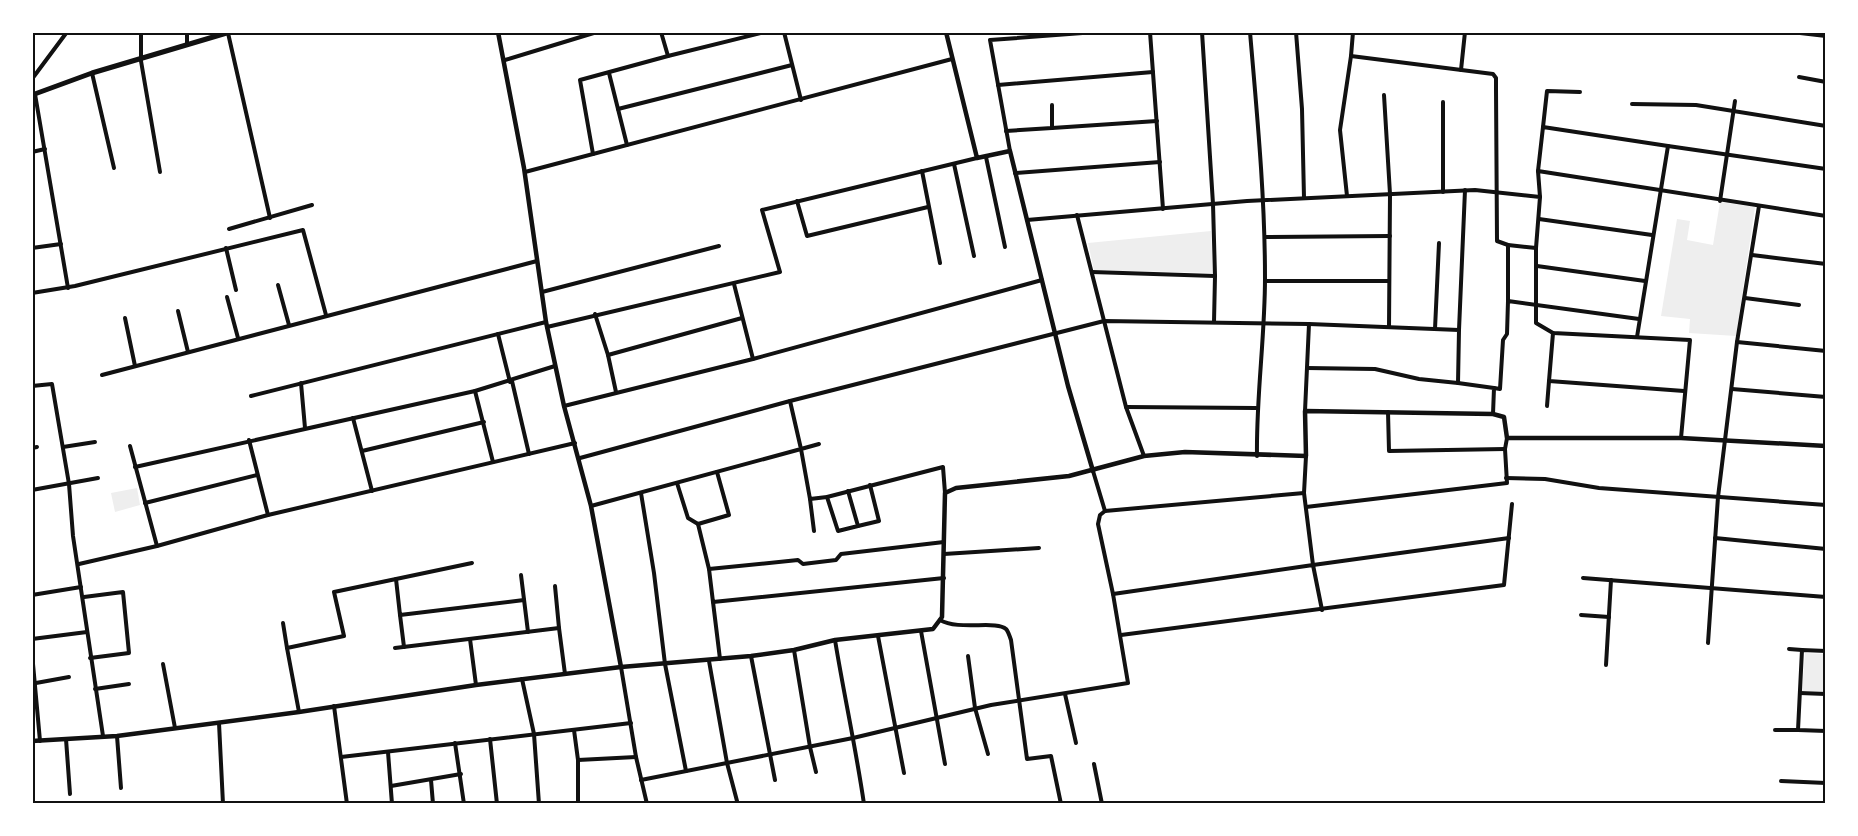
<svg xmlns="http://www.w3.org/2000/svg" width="1858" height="836" font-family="Cabin,sans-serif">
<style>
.green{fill:#eee}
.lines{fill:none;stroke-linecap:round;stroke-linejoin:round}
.minor{stroke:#111;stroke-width:4}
.tertiary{stroke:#111;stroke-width:4.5}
.secondary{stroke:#111;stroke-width:5}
.neatline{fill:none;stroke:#111;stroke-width:2}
</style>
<rect width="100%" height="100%" fill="#fff"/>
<g class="green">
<path d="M 1720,202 L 1755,207 L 1736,336 L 1689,333 L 1690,319 L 1661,316 L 1677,219 L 1690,221 L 1687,240 L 1713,245 Z"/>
<path d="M 1211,231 L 1213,273 L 1094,270 L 1088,243 Z"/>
<path d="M 137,488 L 140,505 L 115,512 L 111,493 Z"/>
<path d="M 1805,653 L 1825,654 L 1825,692 L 1802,691 Z"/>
</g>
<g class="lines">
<g class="minor">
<path d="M 141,32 L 141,61 L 160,172"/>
<path d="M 187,32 L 187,45"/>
<path d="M 661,32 L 668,56"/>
<path d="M 784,32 L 801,100"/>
<path d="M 1150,32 L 1163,209"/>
<path d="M 1202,32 L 1213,204 L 1215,276"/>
<path d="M 1250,32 C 1257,114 1265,196 1265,278 C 1265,338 1256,397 1257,456"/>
<path d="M 1296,32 L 1302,109 L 1304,198"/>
<path d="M 228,33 L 270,218"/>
<path d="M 1800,33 L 1826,36"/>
<path d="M 1351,56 L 1353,32"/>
<path d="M 505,60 L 597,32"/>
<path d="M 1461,70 L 1465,32"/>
<path d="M 92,73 L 114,168"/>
<path d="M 609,73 L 627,145"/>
<path d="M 1799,77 L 1826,82"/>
<path d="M 32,79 L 67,32"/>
<path d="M 998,85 L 1153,72"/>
<path d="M 35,94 L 68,288"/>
<path d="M 1384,95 L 1390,194 L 1389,327"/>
<path d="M 1632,104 L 1696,105 L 1826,126"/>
<path d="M 618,109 L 792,65"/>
<path d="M 1543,127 L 1547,91 L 1580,92"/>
<path d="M 1052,128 L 1157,121"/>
<path d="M 1006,131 L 1052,128 L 1052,105"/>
<path d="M 1668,146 L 1826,169"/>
<path d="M 1010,151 L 990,40 L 1096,32"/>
<path d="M 32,152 L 45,149"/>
<path d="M 593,154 L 580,80 L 668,56 L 765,32"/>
<path d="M 986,157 L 1005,247"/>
<path d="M 954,164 L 974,256"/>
<path d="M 922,171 L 940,263"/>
<path d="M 1538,171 L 1543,127 L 1668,146 L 1637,337"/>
<path d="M 525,172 L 952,59"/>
<path d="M 1015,173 L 1160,162"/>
<path d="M 1443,192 L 1443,102"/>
<path d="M 1347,196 L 1340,130 L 1351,56 L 1493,74 L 1496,78 L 1496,89 L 1497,241 L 1508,245"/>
<path d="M 1540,197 L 1538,171 L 1826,216"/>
<path d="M 797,201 L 807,236 L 928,207"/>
<path d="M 1720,201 L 1735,101"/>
<path d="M 1077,215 L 1126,407 L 1144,456"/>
<path d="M 1539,219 L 1652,235"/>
<path d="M 1027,220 L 1247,201 L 1475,190 L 1540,197 L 1536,248 L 1536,323 L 1553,333 L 1690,340 L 1681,438"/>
<path d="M 229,229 L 312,205"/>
<path d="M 1265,237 L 1390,236"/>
<path d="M 32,248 L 61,244"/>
<path d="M 226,248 L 236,290"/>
<path d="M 1752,255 L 1826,264"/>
<path d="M 1537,266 L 1645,281"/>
<path d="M 1092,272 L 1215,276 L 1214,322"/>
<path d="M 1265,281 L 1389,281"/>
<path d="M 278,285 L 289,325"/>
<path d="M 542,292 L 719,246"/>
<path d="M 32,293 L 75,286 L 303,230 L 326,315"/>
<path d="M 227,297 L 238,338"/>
<path d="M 1745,298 L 1799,305"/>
<path d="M 1508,301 L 1508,245 L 1536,248"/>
<path d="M 178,311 L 188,352"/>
<path d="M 595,314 L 608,355 L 616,392"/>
<path d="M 125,318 L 135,366"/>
<path d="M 547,327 L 780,272 L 762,210 L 977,158"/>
<path d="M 1435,329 L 1439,243"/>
<path d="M 1459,330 L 1465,190"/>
<path d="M 1553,333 L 1549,381 L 1684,391"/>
<path d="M 498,334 L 510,382"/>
<path d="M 1737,342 L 1826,351"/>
<path d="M 608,355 L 742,318"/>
<path d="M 753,359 L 1042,280"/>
<path d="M 1307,368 L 1375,369 L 1419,379 L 1458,383"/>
<path d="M 102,375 L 537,261"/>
<path d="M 512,381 L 529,454"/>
<path d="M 301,383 L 305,428"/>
<path d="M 32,386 L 52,384 L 69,484 L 73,536 L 103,736"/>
<path d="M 1494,388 L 1500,389 L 1503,340 L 1507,334 L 1508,301 L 1639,319"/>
<path d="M 1732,389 L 1826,397"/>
<path d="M 475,391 L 493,462"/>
<path d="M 251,396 L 546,322"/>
<path d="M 564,406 L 753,359 L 734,284"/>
<path d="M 1547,406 L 1549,381"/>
<path d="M 1126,407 L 1256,408"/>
<path d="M 1305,411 L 1309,324"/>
<path d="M 1388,412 L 1389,451 L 1505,449"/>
<path d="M 353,418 L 372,491"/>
<path d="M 249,440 L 268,515"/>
<path d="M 819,444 L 801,449 L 810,499 L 827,497 L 943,467 L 945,493"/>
<path d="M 130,446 L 157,546"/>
<path d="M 63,447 L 95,442"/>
<path d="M 32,448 L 37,447"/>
<path d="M 362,451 L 484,422"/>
<path d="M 1306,456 L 1304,493 L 1313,565 L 1509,538"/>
<path d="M 580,458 L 790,401 L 1104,321 L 1309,324 L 1459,330 L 1458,383 L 1494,388 L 1493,414"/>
<path d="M 135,467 L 475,391 L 555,366"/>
<path d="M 1093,471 L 1105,511"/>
<path d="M 1506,478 L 1545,479 L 1599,488 L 1826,505"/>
<path d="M 677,483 L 688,518 L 698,524 L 729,515 L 717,472"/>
<path d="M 32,490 L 98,478"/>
<path d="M 641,493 L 654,573 L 665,664 L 686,771"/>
<path d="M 1304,493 L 1105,511 L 1100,515 L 1098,524 L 1113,594 L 1313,565 L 1322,610"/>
<path d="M 827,497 L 838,531 L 858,526 L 848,491"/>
<path d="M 810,499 L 814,531"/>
<path d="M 145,503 L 257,475"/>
<path d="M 591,506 L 801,449 L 790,401"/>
<path d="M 1306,507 L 1507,483 L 1505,449 L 1507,438"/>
<path d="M 698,524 L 709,569 L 713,602 L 944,578"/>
<path d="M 858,526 L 879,521 L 870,485"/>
<path d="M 1715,538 L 1826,549"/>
<path d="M 944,554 L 1039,548"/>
<path d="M 79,564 L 157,546 L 268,515 L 575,443"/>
<path d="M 709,569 L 798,560 L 803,564 L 836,560 L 841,554 L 944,542"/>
<path d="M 521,575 L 528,632"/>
<path d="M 1583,578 L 1826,597"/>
<path d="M 396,579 L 472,563"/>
<path d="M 555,586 L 559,628"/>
<path d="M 32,595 L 81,587"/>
<path d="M 84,597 L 123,592 L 129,653 L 90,658"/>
<path d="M 713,602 L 720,659"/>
<path d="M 400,615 L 404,647"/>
<path d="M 1581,615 L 1609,617"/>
<path d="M 940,620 C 959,631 996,620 1006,629 C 1008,631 1010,637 1011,640 L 1027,759 L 1051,756 L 1061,804"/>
<path d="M 283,623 L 287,648"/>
<path d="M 921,631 L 945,764"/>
<path d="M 1121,635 L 1504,585 L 1512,504"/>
<path d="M 878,636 L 904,773"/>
<path d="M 32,639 L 87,632"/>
<path d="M 470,639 L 476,685"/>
<path d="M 835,640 C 844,695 856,749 864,804"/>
<path d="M 1708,643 L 1718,497 L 1737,342 L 1759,206"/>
<path d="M 395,648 L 559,628 L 565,674"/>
<path d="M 1789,649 L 1802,650"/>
<path d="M 794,650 L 810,747 L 816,772"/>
<path d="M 1826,651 L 1802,650 L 1798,730 L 1826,731"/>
<path d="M 32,653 L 40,741"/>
<path d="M 751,656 L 775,780"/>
<path d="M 968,656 L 975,708 L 988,754"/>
<path d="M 709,661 L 727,763 L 737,801"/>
<path d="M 163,664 L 175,728"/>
<path d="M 1606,665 L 1611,580"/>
<path d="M 621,667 L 636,757 L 647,804"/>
<path d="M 522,679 L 534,734 L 539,804"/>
<path d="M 36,683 L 69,677"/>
<path d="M 95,689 L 129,684"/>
<path d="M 1800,693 L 1826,694"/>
<path d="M 1065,694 L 1076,743"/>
<path d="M 334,706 L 347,804"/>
<path d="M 299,712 L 287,648 L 344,636 L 334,592 L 396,579 L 400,615 L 524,600"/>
<path d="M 219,723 L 223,804"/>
<path d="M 574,730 L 578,760 L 578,804"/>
<path d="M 1775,730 L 1798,730"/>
<path d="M 117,736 L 121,788"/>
<path d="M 66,739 L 70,794"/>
<path d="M 490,739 L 497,804"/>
<path d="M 455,743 L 464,804"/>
<path d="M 388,752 L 392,804"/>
<path d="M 341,757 L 631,723"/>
<path d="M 578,760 L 636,757"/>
<path d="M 1094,764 L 1102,804"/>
<path d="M 431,780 L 433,804"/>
<path d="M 641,780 L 853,738 L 991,705 L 1128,683 L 1113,594"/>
<path d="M 1781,781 L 1826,783"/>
<path d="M 391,786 L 461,774"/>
</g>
<g class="tertiary">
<path d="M 498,32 L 524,168 L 546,322 L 564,406 L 591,506 L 621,667"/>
<path d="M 946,32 L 977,158 L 1010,151 L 1068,386 L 1093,471"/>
<path d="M 32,741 L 117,736 L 299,712 L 476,685 L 621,667 L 751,656 L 794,650 L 835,640 L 933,629 L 942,617 L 945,493 L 956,488 L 1069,476 L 1144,456 L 1185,452 L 1306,456 L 1305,411 L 1493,414 L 1504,417 L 1507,438 L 1681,438 L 1826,446"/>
</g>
<path class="secondary" d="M 32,95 L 92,73 L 230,32"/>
</g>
<rect width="1858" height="836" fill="none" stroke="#ffffff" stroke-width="68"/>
<rect x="34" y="34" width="1790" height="768" class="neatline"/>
</svg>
